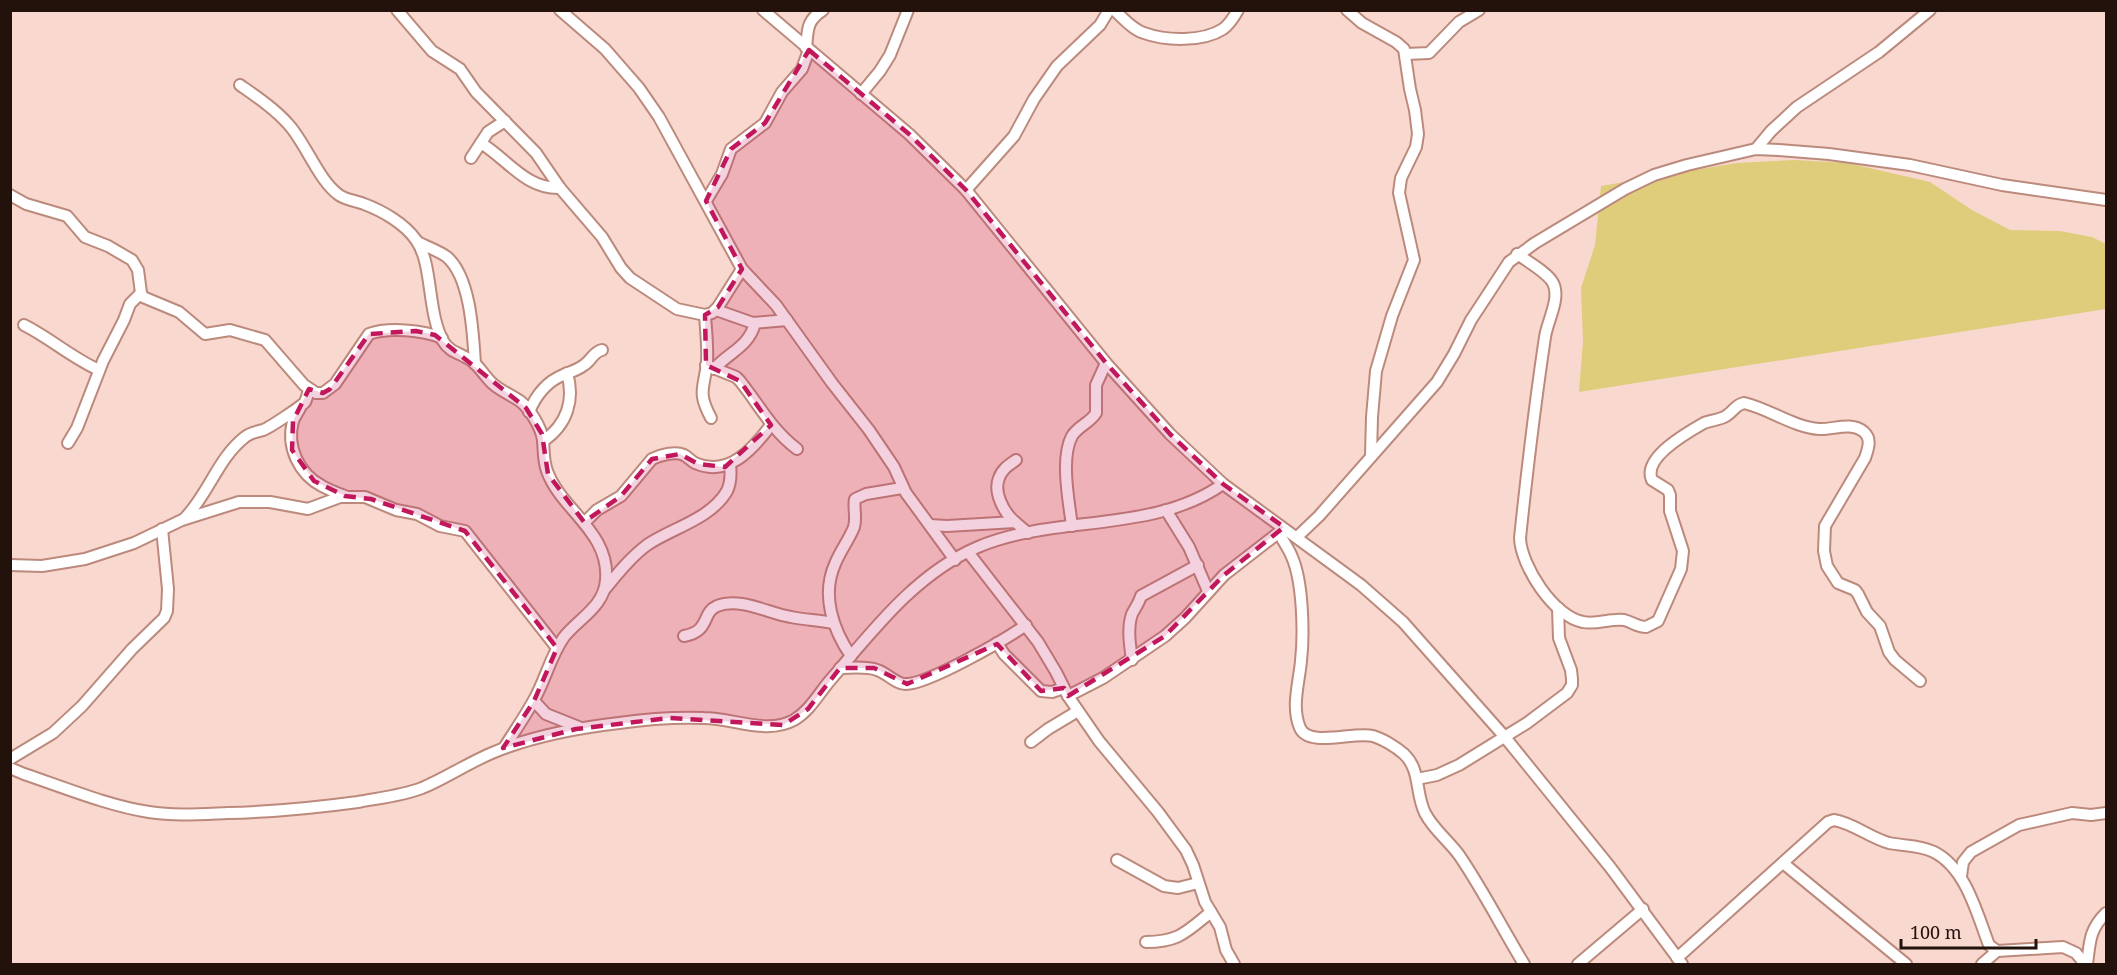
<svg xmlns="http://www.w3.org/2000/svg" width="2117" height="975" font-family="'Noto Serif',serif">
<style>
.green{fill:#e0cd7b}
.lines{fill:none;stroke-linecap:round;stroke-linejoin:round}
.minor-casing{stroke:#bc8a7c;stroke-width:14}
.minor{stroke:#fff;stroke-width:10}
.marked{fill:#c2185b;fill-opacity:0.2;stroke:#c2185b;stroke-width:4.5;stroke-dasharray:12 8;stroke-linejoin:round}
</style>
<rect width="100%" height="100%" fill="#f9d8cf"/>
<path class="green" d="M 1795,160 L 1848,163 L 1930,182 L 1972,210 L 2010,230 L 2060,231 L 2092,237 L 2106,244 L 2106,309 L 1579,392 L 1583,341 L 1581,288 L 1595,245 L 1601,186 L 1736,163 Z"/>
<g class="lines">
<defs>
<g id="minor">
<path d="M 397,10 L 432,51 L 460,69 L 476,92 L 536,153 L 560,188 L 602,237 L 621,268 L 630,278 L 677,309 L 705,315 L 712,313 L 718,307 L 742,269"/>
<path d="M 560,10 L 605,49 L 639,88 L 659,117 L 742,269 L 776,305 L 832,383 L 869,430 L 894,467 L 906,493 L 955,560"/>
<path d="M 763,10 L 909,134 L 966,190 L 1106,363 L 1170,434 L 1223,484 L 1361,585 L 1403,622 L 1504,736 L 1610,867 L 1682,964"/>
<path d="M 1114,10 C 1123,18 1133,30 1144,33 C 1166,41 1203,42 1223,29 C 1230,24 1234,17 1238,10"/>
<path d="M 1347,10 L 1362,23 L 1396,42 L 1404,49 L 1410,89 L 1415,110 L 1418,134 L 1416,147 L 1401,178 L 1399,193 L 1414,260 L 1392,316 L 1376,371 L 1372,417 L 1371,455"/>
<path d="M 806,48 C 808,30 806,21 823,10"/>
<path d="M 1406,54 L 1429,53 L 1459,22 L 1479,10"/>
<path d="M 240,85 C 257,97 275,109 289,125 C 306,144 319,181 339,195 C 346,200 357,201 364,204 C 383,211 405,224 416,240 C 433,263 427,312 443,341 C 450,353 461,353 472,361 C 480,367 485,377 493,384 C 501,391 511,395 520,401 C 530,409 541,427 543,440 C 544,450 543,460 547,471 C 561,510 610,532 606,580 C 604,607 579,618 564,637 C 551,655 546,678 535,698 C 526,715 514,732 504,748"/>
<path d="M 861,94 L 880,71 L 890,55 L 908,10"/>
<path d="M 481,143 C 508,160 526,189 560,188"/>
<path d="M 1756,149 L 1771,131 L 1797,107 L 1879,52 L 1930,10"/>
<path d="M 471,158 L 488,132 L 505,121"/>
<path d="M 966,190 L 1014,136 L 1034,99 L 1057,66 L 1100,25 L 1109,10"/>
<path d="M 10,195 L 26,204 L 67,216 L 85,237 L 108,246 L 132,260 L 138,270 L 141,293 L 143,297 L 179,312 L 205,334 L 230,330 L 265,340 L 304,385 L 316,393 L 323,393 L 335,384 L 369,334 C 388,327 423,330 442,338"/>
<path d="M 706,201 L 722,174 L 731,149 L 765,123 L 782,92 L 802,69 L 809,50"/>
<path d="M 418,242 C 427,247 439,251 447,257 C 471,278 473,334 475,364"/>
<path d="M 1517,254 C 1527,261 1548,273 1553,283 C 1561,298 1547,322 1545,337 C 1535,404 1527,471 1520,538 C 1521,566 1554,617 1583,622 C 1597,625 1611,618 1624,620 C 1632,622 1638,627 1646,627 L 1658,621 L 1681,569 L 1683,551 L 1670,511 L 1670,495 L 1668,490 L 1652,480 C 1642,458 1688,432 1704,423 C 1711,420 1720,420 1726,416 C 1734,411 1735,405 1744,403 C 1770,409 1793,427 1819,429 C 1833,430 1851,421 1864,432 C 1872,439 1868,449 1865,458 L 1825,526 L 1824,551 L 1827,566 L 1838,583 L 1855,590 L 1858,594 L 1867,612 L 1880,626 L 1889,652 L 1895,660 L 1920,681"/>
<path d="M 716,310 L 753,323 L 787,320"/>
<path d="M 705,315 C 706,331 708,347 707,363 C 704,389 697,392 711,418"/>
<path d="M 24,325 C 50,338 72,358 99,370"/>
<path d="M 706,365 L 736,377 L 740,381 C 760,406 771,429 797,449"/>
<path d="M 714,369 C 729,352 749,347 755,323"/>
<path d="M 300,408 C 298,412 295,416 293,421 C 286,447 299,474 322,486 C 329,490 337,493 345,496"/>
<path d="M 529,412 C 536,395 546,382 563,375 C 570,372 578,370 584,365 C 591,361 593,352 602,350"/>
<path d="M 543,441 C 567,425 575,400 567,373"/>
<path d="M 68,443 L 77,428 L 103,361 L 124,320 L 130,304 L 141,293"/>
<path d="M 1166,510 L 1189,547 L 1208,591"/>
<path d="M 185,518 C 209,493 218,458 245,437 C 251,432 257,432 263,430 C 269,428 302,406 305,402 C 307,398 308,393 309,389"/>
<path d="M 585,522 L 597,510 L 621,496 L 652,459 C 660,455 675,451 684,455 C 688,457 691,461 695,463 C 728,478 753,449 771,425"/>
<path d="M 1015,522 C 1004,513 993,492 999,478 C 1002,469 1009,465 1016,460"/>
<path d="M 930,525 L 947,526 L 1015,522 L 1028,533"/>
<path d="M 1072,526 C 1069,502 1060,458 1072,436 C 1078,426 1090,423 1096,413 L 1096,385 L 1106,363"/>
<path d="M 1279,533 C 1283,541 1289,549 1292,557 C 1303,582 1304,634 1301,661 C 1299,683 1291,707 1300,728 C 1309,748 1354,731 1373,736 C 1383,739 1396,747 1404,754 C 1421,770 1415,793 1425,813 C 1433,829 1448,840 1459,855 C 1483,890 1502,928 1524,964"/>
<path d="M 1297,537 L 1319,516 L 1437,382 L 1454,354 L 1471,320 L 1509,262 L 1535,243 L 1625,189 L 1654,175 L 1687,165 L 1756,149 L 1779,150 L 1829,154 L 1910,165 L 2002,185 L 2106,200"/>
<path d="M 968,552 L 1038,642 L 1056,672 L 1068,696 L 1099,741 L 1158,812 L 1186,850 L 1193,865 L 1205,902 L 1220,927 L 1226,950 L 1234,964"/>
<path d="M 10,565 L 42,566 L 85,559 L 134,543 L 182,520 L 239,502 L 270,502 L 308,509 L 340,497 L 365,497 L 396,510 L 417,514 L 440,526 L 465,531 L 557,648"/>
<path d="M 605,589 C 618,573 631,557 647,545 C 672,528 711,519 727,491 C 731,483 731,473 730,464"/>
<path d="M 684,636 C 711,631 701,613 717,606 C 741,597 767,613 791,617 C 805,620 819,620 833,623"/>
<path d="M 997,643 L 1004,654 L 1041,691 L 1052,692 L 1064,688"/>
<path d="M 851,656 C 833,630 821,595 835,564 C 840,551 849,540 854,527 C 857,517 853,508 855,499 L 866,494 L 902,488"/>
<path d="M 1132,660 C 1130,645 1127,628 1132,614 C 1135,608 1139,603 1141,596 L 1198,565"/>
<path d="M 840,668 C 852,668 866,666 877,670 C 887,673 896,684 905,684 C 927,685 1006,639 1026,625"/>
<path d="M 1068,696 L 1103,678 L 1165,636 L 1185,618 L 1224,575 L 1282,530"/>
<path d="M 534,701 L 546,714 L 581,728"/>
<path d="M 1031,742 L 1048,729 L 1078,711"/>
<path d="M 10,759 L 53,733 L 82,706 L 132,649 L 164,618 L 167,611 L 168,589 L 162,529"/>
<path d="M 10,768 L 24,774 C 63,787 109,806 149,812 C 175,816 202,814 228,813 C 271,812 314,808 358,802 C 379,798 401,796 422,788 C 446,778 468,763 492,753 C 532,736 576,728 619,723 C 647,719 676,717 704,718 C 733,718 767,735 794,720 C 811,710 820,691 833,677 C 875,628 917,573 978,547 C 1056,514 1152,534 1223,484"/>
<path d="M 1417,779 L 1437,775 L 1459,765 L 1527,723 L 1567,693 L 1572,685 L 1572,679 L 1571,670 L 1559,638 L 1558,608"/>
<path d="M 1117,860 L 1164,886 L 1178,888 L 1198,883"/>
<path d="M 1783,863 L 1906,964"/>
<path d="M 1961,876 L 1963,862 L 1971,852 L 2019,825 L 2072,813 L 2091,815 L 2106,813"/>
<path d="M 1146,942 C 1179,942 1186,932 1211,912"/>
<path d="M 1677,958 L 1828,822 L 1834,820 C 1853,823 1870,838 1889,843 C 1904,846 1920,845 1934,852 C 1966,868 1977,914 1989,945 L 1997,951 L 2063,947 L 2076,953 L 2085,964"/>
<path d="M 1578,964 L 1643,909"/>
<path d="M 1982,964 L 1997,951"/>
<path d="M 2087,964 C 2090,942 2089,930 2106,913"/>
</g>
</defs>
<use href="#minor" class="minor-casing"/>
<use href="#minor" class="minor"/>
</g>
<path class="marked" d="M 809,50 L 909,134 L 966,190 L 1106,363 L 1170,434 L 1223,484 L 1284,527 L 1224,575 L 1165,636 L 1068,696 L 1064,688 L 1041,691 L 997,644 L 907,684 L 874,668 L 840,668 L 808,709 L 783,725 L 669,718 L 576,729 L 503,748 L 534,701 L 557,648 L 465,531 L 371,499 L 345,496 L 314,481 L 292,450 L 293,421 L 309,389 L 323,393 L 330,389 L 369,334 L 416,331 L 435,335 L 526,408 L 542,434 L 548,474 L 584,522 L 621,496 L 652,459 L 680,454 L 698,464 L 725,467 L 771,425 L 740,381 L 706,365 L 705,315 L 718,307 L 742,269 L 706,201 L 731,149 L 765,123 Z"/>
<rect width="2117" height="975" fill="none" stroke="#23110c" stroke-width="24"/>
<path d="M1901 939v9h135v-9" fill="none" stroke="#23110c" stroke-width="3"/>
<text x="1910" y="939" font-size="18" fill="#23110c" stroke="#f9d8cf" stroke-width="4.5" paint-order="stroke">100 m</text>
</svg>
